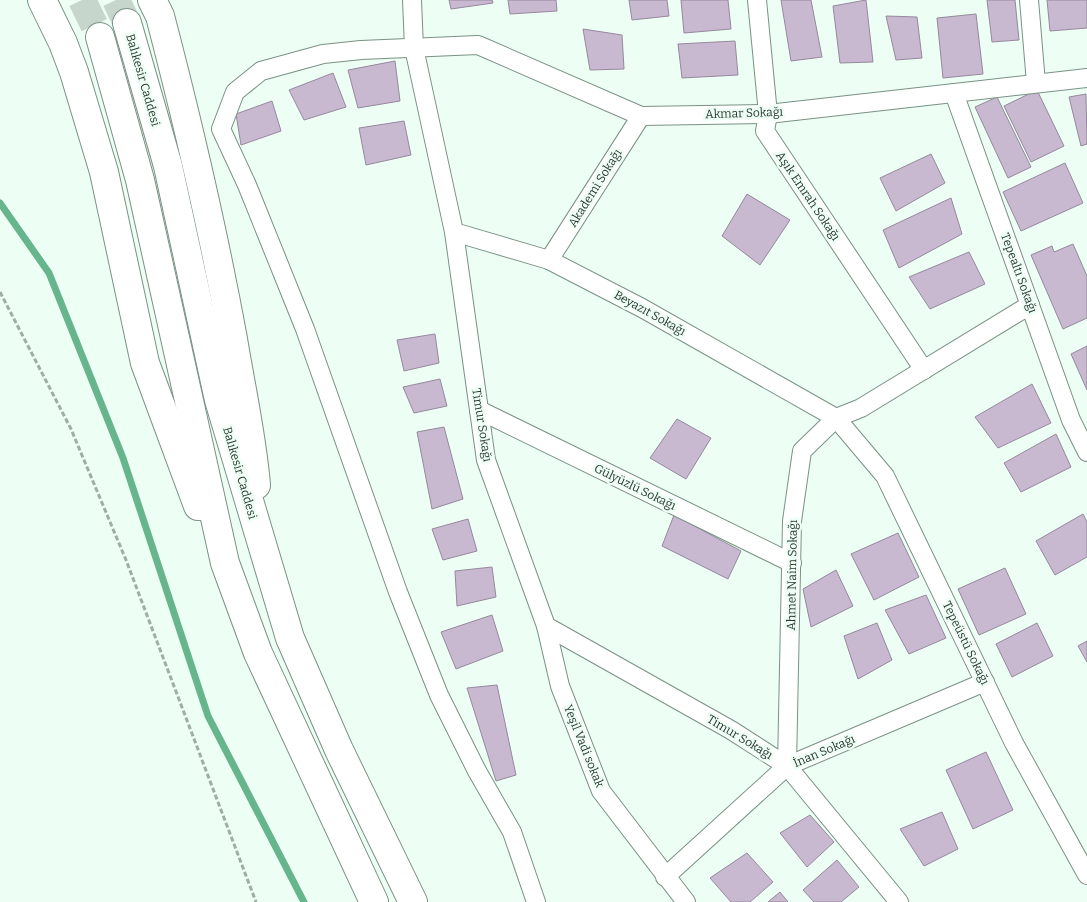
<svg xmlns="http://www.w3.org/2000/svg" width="1087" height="902" font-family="Bitter,serif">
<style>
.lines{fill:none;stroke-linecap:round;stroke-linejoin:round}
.stream{stroke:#66b58c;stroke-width:7}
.building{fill:#c8b9d0;stroke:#96889d}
.primary-tunnel{stroke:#c6d6cd;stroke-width:28;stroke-dasharray:28 14;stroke-linecap:butt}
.street-casing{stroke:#799284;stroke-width:20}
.primary-casing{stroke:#799284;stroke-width:30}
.path{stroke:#9fada5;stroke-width:3;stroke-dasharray:5 2.5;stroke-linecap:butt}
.street{stroke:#fff;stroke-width:18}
.primary{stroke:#fff;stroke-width:28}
.labels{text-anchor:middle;stroke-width:5;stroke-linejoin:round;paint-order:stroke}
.street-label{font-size:12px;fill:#2c3731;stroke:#edfef4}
</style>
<rect width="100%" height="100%" fill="#edfef4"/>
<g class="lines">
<path class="stream" d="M 0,203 L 49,273 L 123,458 L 208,716 L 304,902"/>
</g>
<g class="building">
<path d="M 449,0 L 492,0 L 493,3 L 451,9 Z"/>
<path d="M 508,0 L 556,0 L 557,11 L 510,14 Z"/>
<path d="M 629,0 L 667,0 L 669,16 L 632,20 Z"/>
<path d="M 681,0 L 728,0 L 731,29 L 684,33 Z"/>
<path d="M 781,0 L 811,0 L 822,57 L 791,61 Z"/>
<path d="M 866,0 L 873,62 L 840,63 L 833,6 Z"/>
<path d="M 987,0 L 1015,0 L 1019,40 L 992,42 Z"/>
<path d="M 1047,0 L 1087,0 L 1087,28 L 1050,31 Z"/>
<path d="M 976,14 L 983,74 L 943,78 L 937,18 Z"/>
<path d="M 886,16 L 917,17 L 922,58 L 896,60 Z"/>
<path d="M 583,29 L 622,35 L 624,69 L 590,70 Z"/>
<path d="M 735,41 L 738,75 L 682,78 L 678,44 Z"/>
<path d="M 395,61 L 400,101 L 358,108 L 348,70 Z"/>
<path d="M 333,73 L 346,107 L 304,120 L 289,90 Z"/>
<path d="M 1037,90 L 1064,146 L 1031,162 L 1004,106 Z"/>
<path d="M 1086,94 L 1087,144 L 1081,146 L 1069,97 Z"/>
<path d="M 997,97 L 1031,167 L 1008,178 L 975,107 Z"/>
<path d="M 272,101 L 281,131 L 241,145 L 236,114 Z"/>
<path d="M 404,121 L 411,155 L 366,165 L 359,128 Z"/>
<path d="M 931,154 L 945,183 L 896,211 L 880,178 Z"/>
<path d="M 1065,163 L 1083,203 L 1021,231 L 1003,192 Z"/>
<path d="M 747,194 L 790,220 L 760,265 L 722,236 Z"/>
<path d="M 951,198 L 962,234 L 899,268 L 883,230 Z"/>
<path d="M 1073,244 L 1087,276 L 1087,318 L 1063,329 L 1031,255 L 1052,246 L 1054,252 Z"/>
<path d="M 969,252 L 985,284 L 930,309 L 909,277 Z"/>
<path d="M 435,334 L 439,363 L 404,371 L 397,340 Z"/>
<path d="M 1087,346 L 1087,390 L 1071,354 Z"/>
<path d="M 440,379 L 447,406 L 414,413 L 403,387 Z"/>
<path d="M 1032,384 L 1051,423 L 998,448 L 975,417 Z"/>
<path d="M 677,419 L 711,438 L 686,479 L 650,458 Z"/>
<path d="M 444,427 L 463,499 L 432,509 L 417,432 Z"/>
<path d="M 1056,434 L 1071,467 L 1021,492 L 1004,463 Z"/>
<path d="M 1083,514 L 1087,522 L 1087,557 L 1055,575 L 1036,541 Z"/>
<path d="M 674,515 L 741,551 L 728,579 L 662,546 Z"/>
<path d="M 468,519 L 477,551 L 443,560 L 432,529 Z"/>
<path d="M 898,533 L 919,577 L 874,600 L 851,554 Z"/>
<path d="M 492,567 L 496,597 L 457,606 L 455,571 Z"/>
<path d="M 1005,568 L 1026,614 L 979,635 L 958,589 Z"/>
<path d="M 836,570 L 853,606 L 811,627 L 803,589 Z"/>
<path d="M 926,595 L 946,638 L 909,654 L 885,610 Z"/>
<path d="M 492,615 L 503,651 L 456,669 L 441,632 Z"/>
<path d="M 877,623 L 892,660 L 858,679 L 844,636 Z"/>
<path d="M 1037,623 L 1053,656 L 1012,677 L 996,644 Z"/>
<path d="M 1087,641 L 1087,662 L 1078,646 Z"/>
<path d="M 497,685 L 516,775 L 496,781 L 467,688 Z"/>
<path d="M 986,752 L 1013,810 L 973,829 L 946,770 Z"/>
<path d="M 942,812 L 958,849 L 924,866 L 900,829 Z"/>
<path d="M 810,815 L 834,842 L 807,867 L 780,833 Z"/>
<path d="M 747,853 L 773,882 L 750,902 L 731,902 L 710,878 Z"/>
<path d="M 837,860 L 859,887 L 841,902 L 814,902 L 803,890 Z"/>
<path d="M 780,892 L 788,902 L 768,902 Z"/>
</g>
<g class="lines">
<g class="primary-tunnel">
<path d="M 82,0 L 100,37"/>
<path d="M 116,0 L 127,23"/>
</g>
<defs>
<g id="street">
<path d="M 412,0 L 414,48 L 454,232 L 486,460 L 546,626 L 731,730 L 787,766"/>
<path d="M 757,0 L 768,114 L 765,131 L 924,370"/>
<path d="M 1029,0 L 1036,83"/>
<path d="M 954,93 L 1071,420 L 1087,452"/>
<path d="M 454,232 L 549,260 L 642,308 L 836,418 L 885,476 L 1014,743 L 1087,875"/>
<path d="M 549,260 L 641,116"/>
<path d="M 479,410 L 792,563"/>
<path d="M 546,626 L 560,686 L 601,791 L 686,902"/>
<path d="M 665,877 L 787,766 L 985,682"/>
<path d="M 536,902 L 512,832 L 477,771 L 439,695 L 398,592 L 305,329 L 247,185 L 221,129 L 235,92 L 261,71 L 323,54 L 361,50 L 478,45 L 641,116 L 768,114 L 1087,78"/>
<path d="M 899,902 L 787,766 L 792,521 L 802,451 L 836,418 L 861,408 L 1030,305"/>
</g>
<g id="primary">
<path d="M 42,0 L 63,43 L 74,72 L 104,172 L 145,363 L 198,506"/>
<path d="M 152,0 L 160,16 C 188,123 213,230 233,339 C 241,388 252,436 256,485"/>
<path d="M 127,23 L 168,166 L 219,400 L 290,638 L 339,750 L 413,902"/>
<path d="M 100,37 L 140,180 L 225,563 L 258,653 L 374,902"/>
</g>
</defs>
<use href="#street" class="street-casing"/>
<use href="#primary" class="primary-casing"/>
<path class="path" d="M 0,292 L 71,429 L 126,560 L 256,902"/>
<use href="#street" class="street"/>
<use href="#primary" class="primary"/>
</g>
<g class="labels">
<g class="street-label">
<text transform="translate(143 80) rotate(74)" y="4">Balıkesir Caddesi</text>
<text transform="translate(744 113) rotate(-2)" y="4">Akmar Sokağı</text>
<text transform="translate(595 188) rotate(-58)" y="4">Akademi Sokağı</text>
<text transform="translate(808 196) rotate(56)" y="4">Aşık Emrah Sokağı</text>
<text transform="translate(1019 273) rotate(70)" y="4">Tepealtı Sokağı</text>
<text transform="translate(650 313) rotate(29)" y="4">Beyazıt Sokağı</text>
<text transform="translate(482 425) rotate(81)" y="4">Timur Sokağı</text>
<text transform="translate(240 473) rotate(74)" y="4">Balıkesir Caddesi</text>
<text transform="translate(635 487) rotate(26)" y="4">Gülyüzlü Sokağı</text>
<text transform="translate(792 575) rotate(-89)" y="4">Ahmet Naim Sokağı</text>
<text transform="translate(966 643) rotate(64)" y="4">Tepeüstü Sokağı</text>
<text transform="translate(740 737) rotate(31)" y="4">Timur Sokağı</text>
<text transform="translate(584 746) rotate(68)" y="4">Yeşil Vadi sokak</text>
<text transform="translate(824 751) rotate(-23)" y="4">İnan Sokağı</text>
</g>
</g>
</svg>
